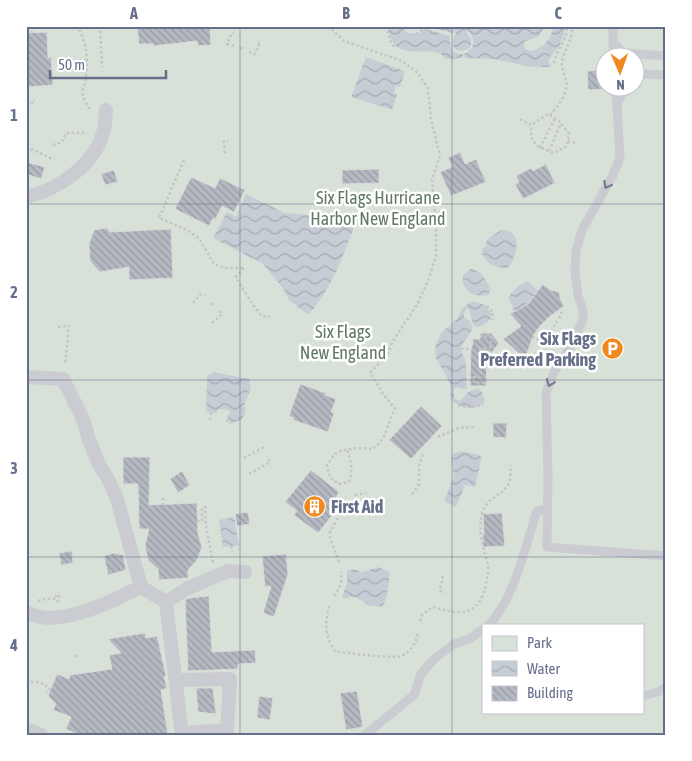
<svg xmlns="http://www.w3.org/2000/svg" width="692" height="761" font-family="'Asap Condensed',sans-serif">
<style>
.park{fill:#d8e1d7;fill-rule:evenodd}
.water{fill:url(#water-waves)}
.building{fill:url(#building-back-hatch);stroke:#dadad8}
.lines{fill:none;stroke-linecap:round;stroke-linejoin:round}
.path{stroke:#c4c4c7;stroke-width:2.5;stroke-dasharray:2.5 2.5;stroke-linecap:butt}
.service{stroke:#cbccd1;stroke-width:9}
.pedestrian{stroke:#cbccd1;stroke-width:14}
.oneway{stroke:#707890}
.grid{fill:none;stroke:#666f89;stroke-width:1;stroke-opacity:0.55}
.labels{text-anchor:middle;stroke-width:5;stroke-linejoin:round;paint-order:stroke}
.park-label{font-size:18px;fill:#617a63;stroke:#fff}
.poi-label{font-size:18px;font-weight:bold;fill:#666f89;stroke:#fff;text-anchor:end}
.neatline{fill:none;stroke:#666f89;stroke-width:2}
.grid-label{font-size:16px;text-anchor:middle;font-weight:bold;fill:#666f89}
</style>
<defs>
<pattern id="water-waves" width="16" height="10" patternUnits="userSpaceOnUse" patternTransform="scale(1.25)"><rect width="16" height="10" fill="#c7cdd5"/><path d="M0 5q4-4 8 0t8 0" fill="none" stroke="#a5abb3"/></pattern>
<pattern id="building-back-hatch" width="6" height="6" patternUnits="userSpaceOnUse" patternTransform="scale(1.25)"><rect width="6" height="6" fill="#b5b9c2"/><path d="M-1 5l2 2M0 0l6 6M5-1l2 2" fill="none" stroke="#979ba3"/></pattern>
</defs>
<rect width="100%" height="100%" fill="#f8f9f6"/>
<path class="park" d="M 26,26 L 666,26 L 666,735 L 26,735 ZM 604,58 L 634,58 L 634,88 L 604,88 ZM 483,625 L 643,625 L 643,712 L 483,712 Z"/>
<g class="water">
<path d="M 388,26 L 401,26 C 405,33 411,34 419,34 L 425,29 L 450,36 C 449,46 451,54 463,54 L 463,58 L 446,59 L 441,54 L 435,52 C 411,50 392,58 388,26 Z"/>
<path d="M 426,26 L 545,26 L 539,36 L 524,42 L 524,48 L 530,51 C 543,49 552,39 553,26 L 565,26 C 565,33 562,40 559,46 C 554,54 545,57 551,67 L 532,67 L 494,59 L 465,58 L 464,54 C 475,49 477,38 467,30 L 467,33 L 471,39 L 471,46 C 467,51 462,51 456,50 C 451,45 452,39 456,34 L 454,31 L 452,33 Z"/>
<path d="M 366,57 L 405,71 L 400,87 L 396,86 L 394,93 L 397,94 L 392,110 L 351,97 Z"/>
<path d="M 246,194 L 285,213 L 310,215 L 329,213 L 357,220 C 344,253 333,288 308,315 L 289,300 L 282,287 L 263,264 L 213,238 L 227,212 L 236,217 Z"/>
<path d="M 502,230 C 524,231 517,256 508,268 C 496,269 481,262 482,249 L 486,246 L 486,242 L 491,236 Z"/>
<path d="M 470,269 C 483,271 484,279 491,289 L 488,295 C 474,298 461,291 463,275 Z"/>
<path d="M 528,281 L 538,291 L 544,292 L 514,313 L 513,307 L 508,297 L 518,286 Z"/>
<path d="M 474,301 L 485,305 L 492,314 C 491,321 484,326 477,327 L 473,324 L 469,309 L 466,309 L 464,313 L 464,318 L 470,321 L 473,328 L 461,347 L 461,350 L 466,363 L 467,389 L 462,389 L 456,387 C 453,391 453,397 457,400 L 460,401 L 468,392 L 478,388 L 481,391 L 485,401 C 476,411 459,409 451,399 L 450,383 L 436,358 L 435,347 L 441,333 L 456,320 L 463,307 Z"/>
<path d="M 214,372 L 249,379 L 251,388 L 244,406 L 246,411 L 242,419 L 230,424 L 227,415 L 230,414 L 229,410 L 218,409 L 216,413 L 206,412 L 207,376 Z"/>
<path d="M 462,451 L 482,456 L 475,487 L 465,485 L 456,507 L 444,501 L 454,476 L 451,460 L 453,454 Z"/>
<path d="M 234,517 L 239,545 L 223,547 L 219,520 Z"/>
<path d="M 378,567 L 390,572 L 387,596 L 383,606 C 375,607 368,606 362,601 C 358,599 359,598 354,597 C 349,596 348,599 342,598 L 347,582 L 347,571 L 354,569 L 362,572 Z"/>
</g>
<g class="building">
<path d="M 137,26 L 156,26 L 157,29 L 180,26 L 210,26 L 211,45 L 198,46 L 197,41 L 154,46 L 153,44 L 139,44 Z"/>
<path d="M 47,32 L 48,58 L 51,57 L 53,85 L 26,87 L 26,33 Z"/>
<path d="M 603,70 L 604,89 L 588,90 L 587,71 Z"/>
<path d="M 460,152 L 465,164 L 476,159 L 486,182 L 451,196 L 440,172 L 452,167 L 448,158 Z"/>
<path d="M 26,162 L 45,167 L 41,179 L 26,174 Z"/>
<path d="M 546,164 L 555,183 L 523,199 L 515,184 L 519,182 L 516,176 L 531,168 L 533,171 Z"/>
<path d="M 379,169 L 379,183 L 342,184 L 342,170 Z"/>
<path d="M 114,170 L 118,182 L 105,185 L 101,174 Z"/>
<path d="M 191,177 L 215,188 L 220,178 L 245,190 L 234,212 L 222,206 L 215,220 L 213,218 L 209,226 L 175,209 Z"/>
<path d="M 107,228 L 110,232 L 171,229 L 173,278 L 129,280 L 129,267 L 100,272 L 90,261 L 89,244 L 94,230 Z"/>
<path d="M 543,284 L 550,290 L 559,292 L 560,298 L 564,306 L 549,317 L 540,326 L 533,336 L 525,359 L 503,339 L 521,326 L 510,314 L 528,304 Z"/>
<path d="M 481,333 L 491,333 L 499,343 L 487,359 L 486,386 L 470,386 L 471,347 L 472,347 L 473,339 L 480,339 Z"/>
<path d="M 300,384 L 326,393 L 325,395 L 336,399 L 331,412 L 334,413 L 328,432 L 293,420 L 294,418 L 289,416 Z"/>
<path d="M 421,406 L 442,426 L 411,459 L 389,440 Z"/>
<path d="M 493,423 L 507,423 L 506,438 L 493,437 Z"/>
<path d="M 123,457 L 150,457 L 149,505 L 197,503 L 198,534 L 202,547 L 197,560 L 188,570 L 188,578 L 159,580 L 158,569 L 148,560 L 145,545 L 149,529 L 139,529 L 138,484 L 123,484 Z"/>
<path d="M 311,470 L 339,492 L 336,497 L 343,502 L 318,533 L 294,515 L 297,511 L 285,502 Z"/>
<path d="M 182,471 L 190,485 L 178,493 L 170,479 Z"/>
<path d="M 248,512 L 250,524 L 237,526 L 235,514 Z"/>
<path d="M 502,513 L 505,546 L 483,547 L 483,533 L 484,533 L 483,514 Z"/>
<path d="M 72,551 L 73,563 L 61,565 L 59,553 Z"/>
<path d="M 113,553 L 123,555 L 126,570 L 108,575 L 104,556 Z"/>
<path d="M 286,554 L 288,574 L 274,617 L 263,613 L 271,586 L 265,587 L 262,556 Z"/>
<path d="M 209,596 L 212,652 L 255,650 L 256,663 L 238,664 L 238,669 L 188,671 L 185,600 L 189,598 Z"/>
<path d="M 145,633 L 146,638 L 157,636 L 165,671 L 166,676 L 164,676 L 167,688 L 161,690 L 168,735 L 79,735 L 66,729 L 71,717 L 53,710 L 56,704 L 48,696 L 57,674 L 69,679 L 70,675 L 112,669 L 109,655 L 121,653 L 108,639 Z"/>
<path d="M 196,688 L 213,688 L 216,714 L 198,712 Z"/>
<path d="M 357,691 L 363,727 L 346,730 L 340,693 Z"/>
<path d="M 259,696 L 273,698 L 270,720 L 257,718 Z"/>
</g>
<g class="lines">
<g class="path">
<path d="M 32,26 L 32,32"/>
<path d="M 76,26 C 87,39 88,59 86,76 C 86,83 81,89 83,96 C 84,100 88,106 90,110"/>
<path d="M 100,26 L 102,67"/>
<path d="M 328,26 L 344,41 L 402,61 L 419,74 L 428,89 L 431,120 L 440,155 L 432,180 L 436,224 L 436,256 L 428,281 L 417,305 L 394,339 L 387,355 L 370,373 L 383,394 L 395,408 L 383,439 L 373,449 C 362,448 344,447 335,454 C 332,457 330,462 327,465 L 330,478 L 339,484 L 349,482 C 353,470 351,461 347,450"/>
<path d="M 386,26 L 391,43 L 396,48"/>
<path d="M 416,34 L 424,29 L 425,26"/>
<path d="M 234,46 L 227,44 L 232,33 L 234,33"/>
<path d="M 242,47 L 241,49 L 243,50"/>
<path d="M 249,52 L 255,54 L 260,42 L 258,42"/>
<path d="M 554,63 C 556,50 568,40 567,26"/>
<path d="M 400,77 L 405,79"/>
<path d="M 391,100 L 396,102"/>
<path d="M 26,105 L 34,103 L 34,100"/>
<path d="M 550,115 C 558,106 569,93 566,80 C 564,74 561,67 562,61 C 565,48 573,39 572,26"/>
<path d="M 520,119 L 531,125 C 530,145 537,147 554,153 L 567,146 L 569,134 L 559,121 L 548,114 L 531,125"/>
<path d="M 568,141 L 578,144"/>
<path d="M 53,145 L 62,142 L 66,133 L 87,133"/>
<path d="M 26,148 L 34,150 L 54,160"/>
<path d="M 540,148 L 555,118"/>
<path d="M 549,151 L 561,123"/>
<path d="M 225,153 L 224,141 L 228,141"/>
<path d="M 184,160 L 159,218 L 187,230 L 199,238 L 214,264 L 224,268 L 244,268"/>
<path d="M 244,268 L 236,277 C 238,282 258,314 262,315 C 264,317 267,316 270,317"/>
<path d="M 470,278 L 470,281"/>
<path d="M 193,303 L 201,294 L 205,296"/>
<path d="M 211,305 L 212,304 L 214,306"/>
<path d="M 487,306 L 493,312 L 492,320"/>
<path d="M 559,318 L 562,314 L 560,310"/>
<path d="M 212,323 L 222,314 L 219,310"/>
<path d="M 58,327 L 69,326 L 65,365"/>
<path d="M 480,335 L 491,337 L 490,355 L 479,355 L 480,348 L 485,349 L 483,365 L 486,365"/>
<path d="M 532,337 L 541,341 L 546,340 L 557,321"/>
<path d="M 461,349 L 471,349"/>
<path d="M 482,373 L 480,373 L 480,377 L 474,377 L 474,382 L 484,383 L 484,380"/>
<path d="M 458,405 L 472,408 L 483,404"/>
<path d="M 210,420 L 211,412"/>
<path d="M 226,421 L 231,418"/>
<path d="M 438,437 L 458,428 L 474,427"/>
<path d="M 244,458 L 264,447"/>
<path d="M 249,474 L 270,462 L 268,456"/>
<path d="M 412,494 L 419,484 L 419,466 L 423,453"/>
<path d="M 355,495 L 366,493"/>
<path d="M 163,498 L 163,505"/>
<path d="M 197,521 L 202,521 L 202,508 L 205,507 L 206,526 L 213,563"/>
<path d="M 231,546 L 232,552"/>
<path d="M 339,562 L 330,538 L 330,532 L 346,504"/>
<path d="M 443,576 L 440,591 L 445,592"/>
<path d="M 334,596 C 340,589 342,582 341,572"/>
<path d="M 38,601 L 45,599 L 56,599 L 56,592"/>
<path d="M 57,602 L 59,599 L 59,592"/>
<path d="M 329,606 C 325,625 324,634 335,651 C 348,653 389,659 401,656 C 411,652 417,642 418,632"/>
<path d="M 420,621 L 422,615 L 432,607 C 452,612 472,619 482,597 C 484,592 485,591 486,586 C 486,580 489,574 488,567 C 485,550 477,532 482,514 C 488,490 515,499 510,465"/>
<path d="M 76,655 L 77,659"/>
<path d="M 26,682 C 36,681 43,682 50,689 L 46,693"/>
</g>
<g class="service">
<path d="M 613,26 L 613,41 L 625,56"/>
<path d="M 613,42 L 614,58"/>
<path d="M 623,53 L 666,56"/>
<path d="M 634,78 L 639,74 L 666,75"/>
<path d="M 616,88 L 620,158 L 613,175 L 582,230 L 576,251 L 575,272 L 578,296 L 583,310 L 583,320 L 567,352 L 554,372 L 546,393 L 548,478 L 547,547 L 666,556"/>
<path d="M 617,104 L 626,88"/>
<path d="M 489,625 C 515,597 525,547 537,511 L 547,509"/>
<path d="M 643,696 L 658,692 L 666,687"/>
<path d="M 365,735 L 414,695 L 421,674 L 435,658 L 454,644 L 471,638 L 483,629"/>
</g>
<g class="pedestrian">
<path d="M 26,197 C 58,190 94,165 103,133 C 106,125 105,117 106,110"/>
<path d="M 26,377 L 63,379 L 83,419 L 89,440 L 99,464 L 108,479 L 117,499 L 141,587 L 166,602 L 182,735"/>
<path d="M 166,602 L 186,589 L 228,571 L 245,572"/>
<path d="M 26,613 C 33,615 42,618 49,618 C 81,617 112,601 141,587"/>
<path d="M 177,680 L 230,679 L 227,730 L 182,733"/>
<path d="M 26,729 L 41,735"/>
</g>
</g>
<defs><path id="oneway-chevron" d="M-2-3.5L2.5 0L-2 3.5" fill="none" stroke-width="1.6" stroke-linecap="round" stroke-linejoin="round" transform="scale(1.25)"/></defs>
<g class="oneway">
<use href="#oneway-chevron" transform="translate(607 185) rotate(119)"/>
<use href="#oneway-chevron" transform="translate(550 383) rotate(111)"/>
</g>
<path class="grid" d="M 240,26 L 240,735M 452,26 L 452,735M 26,204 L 666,204M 26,380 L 666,380M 26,557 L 666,557"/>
<defs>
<symbol id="parking-disc" viewBox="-11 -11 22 22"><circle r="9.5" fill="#ef8920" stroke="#fff"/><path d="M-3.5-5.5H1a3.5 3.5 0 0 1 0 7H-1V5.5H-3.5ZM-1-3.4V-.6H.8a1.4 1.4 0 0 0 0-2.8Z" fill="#fff"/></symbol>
<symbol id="building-disc" viewBox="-11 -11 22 22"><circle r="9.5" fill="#ef8920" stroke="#fff"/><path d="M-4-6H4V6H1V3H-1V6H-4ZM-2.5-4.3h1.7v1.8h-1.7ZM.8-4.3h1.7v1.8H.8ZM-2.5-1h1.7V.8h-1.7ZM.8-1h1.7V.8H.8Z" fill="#fff"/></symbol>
</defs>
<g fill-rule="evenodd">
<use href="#parking-disc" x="600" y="336" width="25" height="25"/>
<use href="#building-disc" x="302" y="494" width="25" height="25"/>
</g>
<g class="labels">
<g class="park-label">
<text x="378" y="204">Six Flags Hurricane<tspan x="378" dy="21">Harbor New England</tspan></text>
<text x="343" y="338">Six Flags<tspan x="343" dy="21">New England</tspan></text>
</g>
<g class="poi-label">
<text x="596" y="345">Six Flags<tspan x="596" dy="21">Preferred Parking</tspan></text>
<text x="331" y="513" text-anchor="start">First Aid</text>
</g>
</g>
<rect width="692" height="761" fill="none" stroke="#ffffff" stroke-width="55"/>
<rect x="482" y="624" width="162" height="90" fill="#ffffff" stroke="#c2c5d0"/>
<rect x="492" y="636" width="25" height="15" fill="#d8e1d7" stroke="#c2c5d0"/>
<text x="527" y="648" font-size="15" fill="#666f89">Park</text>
<rect x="492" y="661" width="25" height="15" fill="url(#water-waves)" stroke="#c2c5d0"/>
<text x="527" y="674" font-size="15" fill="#666f89">Water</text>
<rect x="492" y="686" width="25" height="15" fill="url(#building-back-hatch)" stroke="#c2c5d0"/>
<text x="527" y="698" font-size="15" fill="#666f89">Building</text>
<g transform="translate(620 72) rotate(178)"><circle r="24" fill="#ffffff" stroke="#c2c5d0"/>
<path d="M0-4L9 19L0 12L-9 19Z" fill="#ef8920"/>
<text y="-8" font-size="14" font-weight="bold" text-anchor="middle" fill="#666f89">N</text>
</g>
<path d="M50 70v8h116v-8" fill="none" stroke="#666f89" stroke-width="2.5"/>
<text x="58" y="70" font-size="15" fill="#666f89" stroke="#ffffff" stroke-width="4" paint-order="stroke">50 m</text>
<rect x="28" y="28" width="636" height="706" class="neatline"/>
<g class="grid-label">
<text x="134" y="19">A</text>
<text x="346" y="19">B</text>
<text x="558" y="19">C</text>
<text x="14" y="121">1</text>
<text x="14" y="298">2</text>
<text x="14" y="474">3</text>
<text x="14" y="651">4</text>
</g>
</svg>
